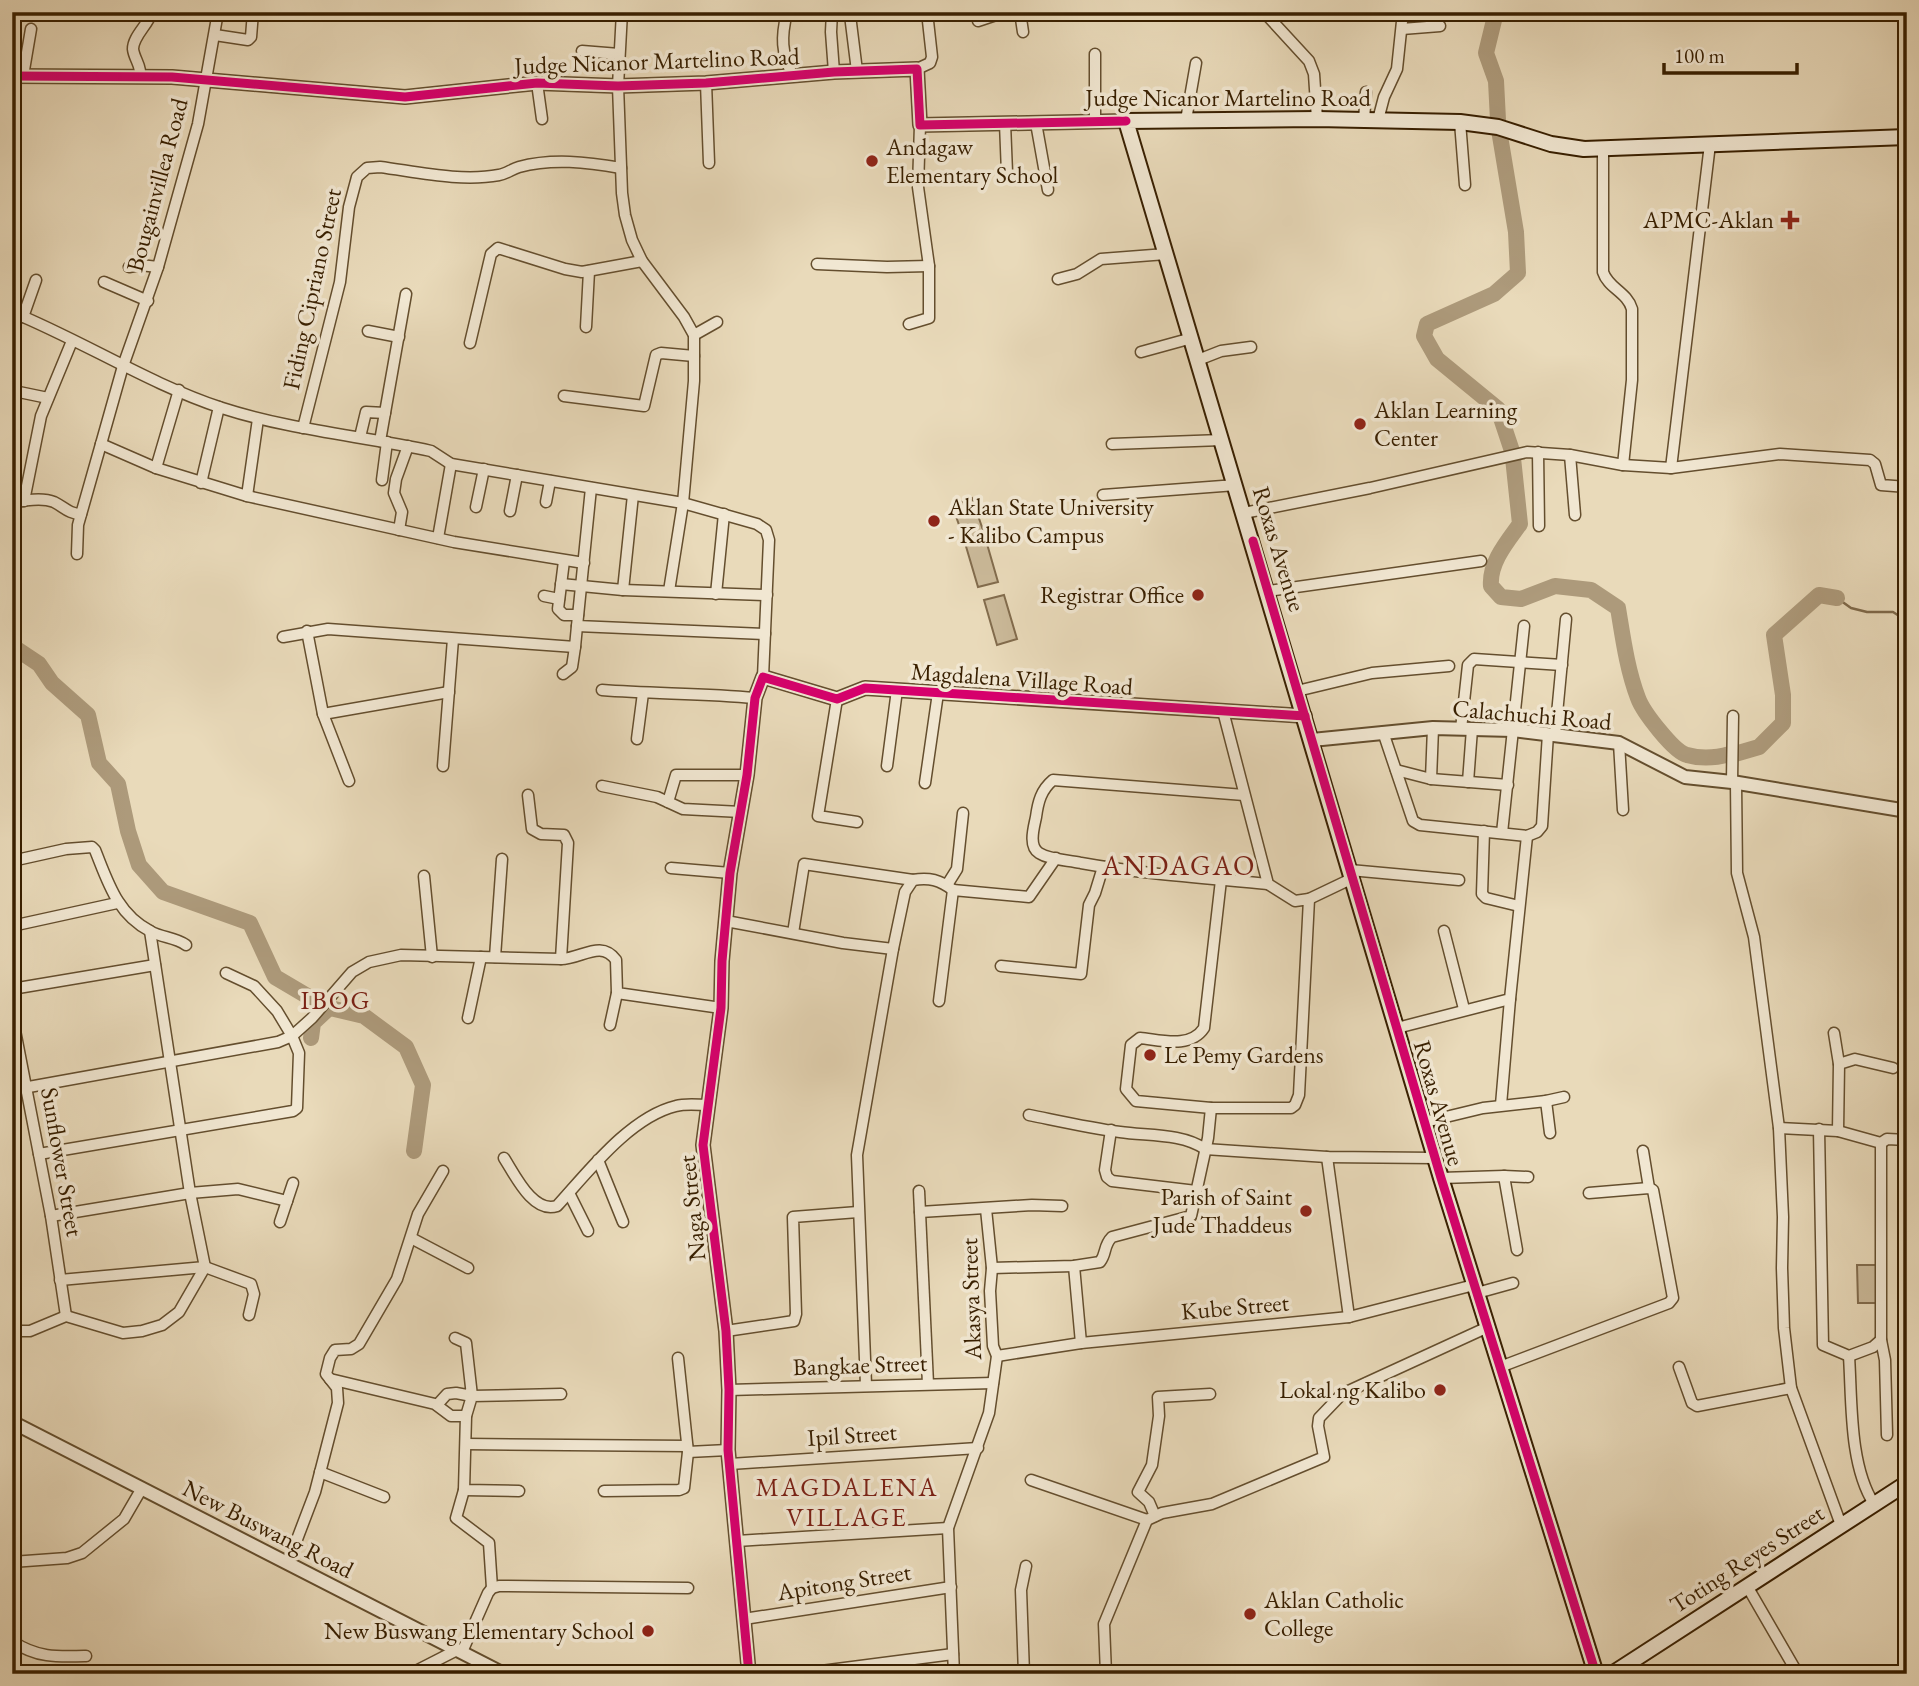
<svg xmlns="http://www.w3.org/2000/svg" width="1919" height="1686" font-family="'EB Garamond',serif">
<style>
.green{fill:#cbba9a;stroke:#826c4d;stroke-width:2}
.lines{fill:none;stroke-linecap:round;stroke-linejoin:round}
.stream{stroke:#7e694a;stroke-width:2.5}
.river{stroke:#ad9a7b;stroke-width:16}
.minor-casing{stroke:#644e2e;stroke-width:13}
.tertiary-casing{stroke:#644e2e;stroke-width:16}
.secondary-casing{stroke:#381f00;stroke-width:18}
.minor{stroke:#f1e7d2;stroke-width:10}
.tertiary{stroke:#f1e7d2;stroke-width:12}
.secondary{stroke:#f1e7d2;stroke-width:14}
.cycleway-casing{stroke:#f1e7d2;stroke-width:13}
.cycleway{stroke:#d6006c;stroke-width:9}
.poi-dot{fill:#8f2418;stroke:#f1e7d2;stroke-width:2.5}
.labels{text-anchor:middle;stroke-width:7;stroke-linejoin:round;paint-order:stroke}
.street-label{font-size:24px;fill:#381f00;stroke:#f1e7d2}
.poi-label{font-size:24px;fill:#381f00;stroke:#f1e7d2;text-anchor:start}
.neighbourhood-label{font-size:26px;letter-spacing:2px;fill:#7a1f14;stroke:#f1e7d2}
.quarter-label{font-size:28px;letter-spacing:2px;fill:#7a1f14;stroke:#f1e7d2}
</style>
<rect width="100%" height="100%" fill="#e9daba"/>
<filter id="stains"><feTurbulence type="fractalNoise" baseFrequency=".00286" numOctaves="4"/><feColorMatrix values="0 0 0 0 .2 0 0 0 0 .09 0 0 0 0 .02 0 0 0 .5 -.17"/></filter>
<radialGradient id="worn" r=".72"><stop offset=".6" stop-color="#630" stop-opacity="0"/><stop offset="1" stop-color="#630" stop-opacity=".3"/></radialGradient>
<g class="green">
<path d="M 972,498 L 984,533 L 964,539 L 952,505 Z"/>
<path d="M 985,537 L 998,582 L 978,587 L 965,543 Z"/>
<path d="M 1004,595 L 1017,639 L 997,645 L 984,600 Z"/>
<path d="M 1857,1265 L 1876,1265 L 1877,1303 L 1858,1303 Z"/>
</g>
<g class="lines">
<path class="stream" d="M 1837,598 L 1851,608 L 1867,612 L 1893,612 L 1907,621"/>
<g class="river">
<path d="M 1496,12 L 1486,53 L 1496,81 L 1498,120"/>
<path d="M 1499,130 L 1516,232 L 1518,273 L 1494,294 L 1427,324 L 1424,336 L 1437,359 L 1498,409 L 1512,451"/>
<path d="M 1513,458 L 1520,524 C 1507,542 1489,563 1491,586 L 1501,597 L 1521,599 L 1555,586 L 1591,590 L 1618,608 C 1623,638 1627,669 1638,698 C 1643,712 1674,752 1687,755 C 1701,759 1716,758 1730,754"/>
<path d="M 12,646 L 39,664 L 52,683 L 88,715 L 99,763 L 118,784 L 128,831 L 139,865 L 163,892 L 250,923 L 275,977 L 319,1003"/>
<path d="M 1735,754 L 1759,747 L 1783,723 L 1783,695 L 1774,635 L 1819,595 L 1837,598"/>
<path d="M 326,1007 L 364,1016 L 406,1047 L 423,1085 L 414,1151"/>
<path d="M 311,1038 L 313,1023 L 329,1008"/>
</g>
<defs>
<g id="minor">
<path d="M 622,12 L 618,86 L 622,193 L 625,215 L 632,240 L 642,261 L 684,317 L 694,335 L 694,381 L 683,503 L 669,591"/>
<path d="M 787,12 C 781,37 781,53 793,76"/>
<path d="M 832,12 L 831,32 L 834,72"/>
<path d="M 1020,12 L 1023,32"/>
<path d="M 1264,12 L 1309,61 L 1314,74 L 1317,119"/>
<path d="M 850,15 L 857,71"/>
<path d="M 978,21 L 1005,12"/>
<path d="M 1402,29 L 1440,26"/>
<path d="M 215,35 L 248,40 L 251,37 L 253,12"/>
<path d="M 582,51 L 619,54"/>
<path d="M 917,69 L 930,63 L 932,57 L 928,21"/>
<path d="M 23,76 L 31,29"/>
<path d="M 140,77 C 142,66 134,59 133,49 C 133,36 148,25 152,12"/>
<path d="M 537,83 L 542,119"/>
<path d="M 706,83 L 709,163"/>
<path d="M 1186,120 L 1196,63"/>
<path d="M 1364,120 L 1366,92"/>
<path d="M 1378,120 L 1384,97 L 1397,69 L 1403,12"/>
<path d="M 1095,122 L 1095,54"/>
<path d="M 1460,122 L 1465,185"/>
<path d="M 1005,123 L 1007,173"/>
<path d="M 1036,123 L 1048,190"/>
<path d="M 1603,149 L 1603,272 C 1608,288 1627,292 1632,309 L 1632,380 L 1623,465"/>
<path d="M 817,264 L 887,267 L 929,266"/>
<path d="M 129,267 L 140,265 L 158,267"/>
<path d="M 1058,279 L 1077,274 L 1101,259 L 1166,254"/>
<path d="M 104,282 L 148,301"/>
<path d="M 12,312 C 83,341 149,384 222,408 C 290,430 362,436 431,451 L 451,464 L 683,503 L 757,524 L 766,530 L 769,540 L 763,677"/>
<path d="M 23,317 L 36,280"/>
<path d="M 909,324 L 929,318 L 929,266 L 918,187 L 920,125"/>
<path d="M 586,327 L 589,271"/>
<path d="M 368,331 L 399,337"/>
<path d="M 694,335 L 717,322"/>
<path d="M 470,343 L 491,254 L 498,248 L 565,269 L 582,272 L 642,261"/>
<path d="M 1141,352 L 1192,338"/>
<path d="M 1198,360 L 1221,351 L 1251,347"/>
<path d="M 564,396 L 644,406 L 656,355 L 661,353 L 694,356"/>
<path d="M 12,401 L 19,392 L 48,398"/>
<path d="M 303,428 L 340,282 L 349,207 L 357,177 L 367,168 L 380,167 C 418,172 461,182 499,175 C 506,174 512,169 519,167 C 552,158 587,162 621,168"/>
<path d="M 360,437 L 366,412 L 385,413"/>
<path d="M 380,441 L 406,294"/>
<path d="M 101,444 L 156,468 L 247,496 L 454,542 L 584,563"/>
<path d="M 1112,444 L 1222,440"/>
<path d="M 1538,452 L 1539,526"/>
<path d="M 1570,455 L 1575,515"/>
<path d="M 156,468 L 179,390"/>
<path d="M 1671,468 L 1780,454 L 1870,460 L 1875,464 L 1881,485 L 1907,487"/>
<path d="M 382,480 L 387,442"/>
<path d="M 201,483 L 219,407"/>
<path d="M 591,488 L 577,626 L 765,634"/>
<path d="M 1103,495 L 1236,485"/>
<path d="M 247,496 L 258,419"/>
<path d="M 24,501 L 41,416 L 72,341"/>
<path d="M 546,502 L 550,481"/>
<path d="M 12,503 C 25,500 42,497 54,502 C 64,507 69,514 81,514"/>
<path d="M 476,507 L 484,469"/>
<path d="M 510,511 L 517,475"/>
<path d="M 1244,513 L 1370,488 L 1527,452 L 1570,455 L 1623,465 L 1671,468 L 1710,144"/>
<path d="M 399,530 L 402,512 L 394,493 L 396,479 L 408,446"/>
<path d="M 438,538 L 451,464"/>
<path d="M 77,554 L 78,525 L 101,444 L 123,366 L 158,267 L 198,124 L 218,12"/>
<path d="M 564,561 L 558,609 L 564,615 L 578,615"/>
<path d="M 561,584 L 623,590 L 767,595"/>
<path d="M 623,590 L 633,495"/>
<path d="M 1268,591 L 1481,561"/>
<path d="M 716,594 L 724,514"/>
<path d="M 544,596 L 559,599"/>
<path d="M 307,631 L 323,714 L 349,781"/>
<path d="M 283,637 L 328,629 L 575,647 L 577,626"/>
<path d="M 563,674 L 572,667 L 575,647"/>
<path d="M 602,690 C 653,694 704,693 755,698"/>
<path d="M 1297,691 L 1372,673 L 1449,666"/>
<path d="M 837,699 L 818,816 L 857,822"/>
<path d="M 323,714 L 449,692"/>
<path d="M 1461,729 L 1468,665 L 1474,659 L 1562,665"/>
<path d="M 1383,732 L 1413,821 L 1420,825 L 1527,836 L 1537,832 L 1542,826 L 1548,734"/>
<path d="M 1555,735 L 1566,619"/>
<path d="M 637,739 L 643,693"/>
<path d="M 1619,743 L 1623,810"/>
<path d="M 443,766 L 453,639"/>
<path d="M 887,766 L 897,690"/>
<path d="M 1396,770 L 1431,779 L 1508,785"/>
<path d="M 1431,779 L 1433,728"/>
<path d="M 1468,782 L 1472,729"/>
<path d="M 1732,782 L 1733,716"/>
<path d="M 925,783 L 938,693"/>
<path d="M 1736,783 L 1737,873 L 1754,937 L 1779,1128 L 1783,1217 L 1782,1268 L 1784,1328 L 1791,1388 L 1841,1525"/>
<path d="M 602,786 L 657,797 L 683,809 L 741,812"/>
<path d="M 528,795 L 532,829 L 541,834 L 564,835 L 568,843 L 561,959"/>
<path d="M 1244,795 L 1053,780 C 1041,790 1038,802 1036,817 C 1034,827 1028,846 1039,853 C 1050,860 1068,860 1081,863 C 1142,874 1206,878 1268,884"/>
<path d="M 668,802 L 676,775 L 747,775"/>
<path d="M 1484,831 L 1482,894 L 1486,898 L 1519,906"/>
<path d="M 1502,833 L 1524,626"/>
<path d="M 12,861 L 66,849 L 92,847 L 95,850 C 108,882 117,914 150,931 C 162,938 175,937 186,945"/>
<path d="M 671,868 L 730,873"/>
<path d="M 1350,870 L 1459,880"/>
<path d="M 424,876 L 432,957"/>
<path d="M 1221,880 L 1204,1028 C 1190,1049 1161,1040 1140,1038 L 1131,1045 L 1126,1089 L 1136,1101 L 1211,1108 L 1291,1108 L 1295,1105 L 1299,1095 L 1309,899 L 1295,901 L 1268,884 L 1223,711"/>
<path d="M 947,885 L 957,869 L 963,813"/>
<path d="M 1309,899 L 1353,878"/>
<path d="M 726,921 L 843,943 L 893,949"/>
<path d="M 12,926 L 117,903"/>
<path d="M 1444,931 L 1464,1009"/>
<path d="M 793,933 L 804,864 L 913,880"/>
<path d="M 495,957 L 502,859"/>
<path d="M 1001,966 L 1081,974 L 1089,905 L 1095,893 L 1103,867"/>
<path d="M 12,989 L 155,965"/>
<path d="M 939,1001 L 953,890 L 1029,897 L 1056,858"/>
<path d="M 12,1015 L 51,1216 L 66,1316"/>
<path d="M 468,1018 L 481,957"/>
<path d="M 610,1025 L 617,993"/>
<path d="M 1397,1028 L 1510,999 L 1527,836"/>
<path d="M 1834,1033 L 1839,1064"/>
<path d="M 12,1090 L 278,1042 L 292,1036 L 312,1018 L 352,972 L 369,962 L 401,955 L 561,959 C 581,959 601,939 616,960 L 617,993 L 721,1008"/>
<path d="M 1546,1101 L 1564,1097"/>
<path d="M 1501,1105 L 1510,999"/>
<path d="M 1029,1115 C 1059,1121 1090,1128 1120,1132 C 1147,1136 1182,1133 1205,1149"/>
<path d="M 1425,1122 L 1483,1108 L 1546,1101 L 1550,1133"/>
<path d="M 1779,1128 L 1838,1131 L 1881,1143 L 1887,1139 L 1907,1140"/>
<path d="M 1819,1129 L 1823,1345 L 1849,1356 L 1873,1347 L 1881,1340"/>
<path d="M 1111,1130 L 1105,1170 L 1107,1177 L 1112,1181 L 1196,1191"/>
<path d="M 1838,1131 L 1839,1064 L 1855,1059 L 1893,1068"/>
<path d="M 1881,1143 L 1881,1340 L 1885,1360 L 1887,1435"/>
<path d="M 1205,1149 L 1327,1157 L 1435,1158"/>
<path d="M 1643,1151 L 1649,1188"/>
<path d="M 39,1154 L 293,1111 L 297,1108 L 299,1053 L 292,1036 L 277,1011 L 254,986 L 226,973"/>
<path d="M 1327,1157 L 1349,1317"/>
<path d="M 504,1158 C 515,1175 533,1214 557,1206 C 588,1172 630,1117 676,1106 C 686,1103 699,1105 709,1105"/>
<path d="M 598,1160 L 623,1222"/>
<path d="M 1504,1176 L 1528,1177"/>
<path d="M 1441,1178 L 1504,1176 L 1517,1250"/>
<path d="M 919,1191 L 928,1384"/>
<path d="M 569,1193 L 588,1231"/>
<path d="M 920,1212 L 1032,1205 L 1062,1206"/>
<path d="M 51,1216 L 190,1193 L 238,1189 L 287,1201"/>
<path d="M 280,1222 L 293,1183"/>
<path d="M 411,1238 L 468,1268"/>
<path d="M 1074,1266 L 1081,1343"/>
<path d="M 992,1268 L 1074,1266 L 1100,1262 C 1107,1253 1103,1246 1112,1237 L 1191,1216 L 1208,1138 L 1211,1108"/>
<path d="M 60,1280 L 205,1267 L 251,1284 L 254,1294 L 249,1315"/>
<path d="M 1477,1293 L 1513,1283"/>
<path d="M 12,1331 L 30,1331 L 66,1316 L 123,1333 L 142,1331 L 162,1325 L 179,1312 L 205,1267 L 190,1193 L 150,931"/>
<path d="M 726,1331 L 794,1321 L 796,1314 L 793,1217 L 858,1212"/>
<path d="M 997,1356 L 1081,1343 L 1349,1317 L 1474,1285"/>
<path d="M 1849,1356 C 1852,1401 1849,1465 1874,1504"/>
<path d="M 1500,1367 L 1669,1303 L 1673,1298 L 1653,1190 L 1649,1188 L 1589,1193"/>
<path d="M 1679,1367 L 1692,1403 L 1697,1406 L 1791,1388"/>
<path d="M 330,1379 L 435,1404 L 451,1416 L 466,1416"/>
<path d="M 866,1385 L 857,1155 L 893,949 L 905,892 L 913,880 C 929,877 940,880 953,890"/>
<path d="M 729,1390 L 993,1383"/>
<path d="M 437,1405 L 447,1394 L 456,1393 L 472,1396 L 466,1343 L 455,1338"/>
<path d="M 466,1444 L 687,1446"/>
<path d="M 688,1452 L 728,1450"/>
<path d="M 730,1464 L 978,1448"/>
<path d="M 320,1472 L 384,1497"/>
<path d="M 1031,1480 L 1147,1520"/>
<path d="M 464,1490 L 456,1518 L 489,1543 L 492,1588"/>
<path d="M 519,1491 L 464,1490 L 466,1416 L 472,1396 L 561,1394"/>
<path d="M 604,1491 L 679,1490 L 684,1488 L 688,1452 L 678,1358"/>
<path d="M 1155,1516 L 1149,1502 L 1138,1492 L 1152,1465 L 1159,1416 L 1158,1397 L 1210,1394"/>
<path d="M 737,1541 L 948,1528"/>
<path d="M 12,1562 L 67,1558 L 82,1553 L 124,1519 L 142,1488"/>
<path d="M 288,1563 L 315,1492 L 338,1403 L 337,1388 L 326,1374 L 330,1358 L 335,1350 L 351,1349 L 359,1344 L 397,1279 L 418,1214 L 443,1171"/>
<path d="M 1747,1586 L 1798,1674"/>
<path d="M 744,1619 L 951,1587"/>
<path d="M 12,1641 C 37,1658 57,1657 86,1656"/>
<path d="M 462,1652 L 488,1593 L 492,1588 L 499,1586 L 688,1588"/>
<path d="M 410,1674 L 457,1650"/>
<path d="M 798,1674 L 953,1654"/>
<path d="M 954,1674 L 948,1528 L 989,1413 L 997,1356 L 993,1346 L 990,1291 L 992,1268 L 986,1209"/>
<path d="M 1024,1674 L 1021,1590 L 1026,1566"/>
<path d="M 1106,1674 L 1104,1624 L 1147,1520 L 1162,1513 L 1212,1504 L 1324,1457 L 1318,1426 L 1319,1418 L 1342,1394 L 1488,1327"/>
</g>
<g id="tertiary">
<path d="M 12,76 L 172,77 L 405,97 L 537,83 L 618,86 L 706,83 L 834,72 L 917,69 L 920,125 L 1126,121"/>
<path d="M 1312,740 L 1433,728 L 1513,730 L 1619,743 L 1685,777 L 1732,782 L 1907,811"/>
<path d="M 12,1422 L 504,1674"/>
<path d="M 749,1674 L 728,1450 L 729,1390 L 726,1331 L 703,1145 L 721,1008 L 722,961 L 730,873 L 747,775 L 755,698 L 763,677 L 837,699 L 865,688 L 1305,716"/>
</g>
<g id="secondary">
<path d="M 1596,1674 L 1441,1178 L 1126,121 L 1317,119 L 1460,122 L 1498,127 L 1551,144 L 1584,149 L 1907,137"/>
<path d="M 1612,1674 L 1907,1483"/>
</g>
</defs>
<use href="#minor" class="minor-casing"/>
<use href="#tertiary" class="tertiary-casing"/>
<use href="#secondary" class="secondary-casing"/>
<use href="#minor" class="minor"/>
<use href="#tertiary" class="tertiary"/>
<use href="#secondary" class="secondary"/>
<defs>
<g id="cycleway">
<path d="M 12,76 L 172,77 L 405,97 L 537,83 L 618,86 L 706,83 L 834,72 L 917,69 L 920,125 L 1126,121"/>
<path d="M 1253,541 L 1441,1178 L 1596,1674"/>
<path d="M 749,1674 L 728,1450 L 729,1390 L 726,1331 L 703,1145 L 721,1008 L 722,961 L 730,873 L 747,775 L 755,698 L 763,677 L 837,699 L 865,688 L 1305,716"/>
</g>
</defs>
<use href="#cycleway" class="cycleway-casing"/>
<use href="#cycleway" class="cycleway"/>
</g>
<g class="poi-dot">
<circle cx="872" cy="161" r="7"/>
<path d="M1786.5 209.5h7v7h7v7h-7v7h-7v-7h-7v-7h7z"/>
<circle cx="1360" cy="424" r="7"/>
<circle cx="934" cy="521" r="7"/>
<circle cx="1198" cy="595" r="7"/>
<circle cx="1150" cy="1055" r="7"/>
<circle cx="1306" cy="1211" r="7"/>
<circle cx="1440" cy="1390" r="7"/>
<circle cx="1250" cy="1614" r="7"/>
<circle cx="648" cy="1631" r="7"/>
</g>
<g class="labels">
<g class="street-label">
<text transform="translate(657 61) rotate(-2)" y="8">Judge Nicanor Martelino Road</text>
<text x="1228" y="106">Judge Nicanor Martelino Road</text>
<text transform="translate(157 185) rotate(-75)" y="8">Bougainvillea Road</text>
<text transform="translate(312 289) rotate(-78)" y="8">Fiding Cipriano Street</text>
<text transform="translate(1279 549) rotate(73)" y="8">Roxas Avenue</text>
<text transform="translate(1022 679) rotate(4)" y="8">Magdalena Village Road</text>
<text transform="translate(1532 715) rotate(5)" y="8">Calachuchi Road</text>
<text transform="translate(1439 1103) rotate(74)" y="8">Roxas Avenue</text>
<text transform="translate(62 1162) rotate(80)" y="8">Sunflower Street</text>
<text transform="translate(692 1208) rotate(-96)" y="8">Naga Street</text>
<text transform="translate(971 1299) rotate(-92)" y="8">Akasya Street</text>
<text transform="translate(1235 1307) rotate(-5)" y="8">Kube Street</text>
<text transform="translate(860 1365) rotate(-2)" y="8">Bangkae Street</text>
<text transform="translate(852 1435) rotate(-4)" y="8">Ipil Street</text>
<text transform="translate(268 1529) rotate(27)" y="8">New Buswang Road</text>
<text transform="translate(1747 1559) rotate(-33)" y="8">Toting Reyes Street</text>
<text transform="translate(844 1582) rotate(-9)" y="8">Apitong Street</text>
</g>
<g class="poi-label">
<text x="886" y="155">Andagaw<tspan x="886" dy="28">Elementary School</tspan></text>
<text x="1774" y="228" text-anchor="end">APMC-Aklan</text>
<text x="1374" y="418">Aklan Learning<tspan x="1374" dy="28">Center</tspan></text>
<text x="948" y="515">Aklan State University<tspan x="948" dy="28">- Kalibo Campus</tspan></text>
<text x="1184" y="603" text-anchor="end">Registrar Office</text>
<text x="1164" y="1063">Le Pemy Gardens</text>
<text x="1292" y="1205" text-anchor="end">Parish of Saint<tspan x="1292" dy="28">Jude Thaddeus</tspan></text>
<text x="1426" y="1398" text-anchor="end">Lokal ng Kalibo</text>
<text x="1264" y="1608">Aklan Catholic<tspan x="1264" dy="28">College</tspan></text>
<text x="634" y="1639" text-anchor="end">New Buswang Elementary School</text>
</g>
<g class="neighbourhood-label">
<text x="336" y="1009">IBOG</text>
<text x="847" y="1496">MAGDALENA<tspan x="847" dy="30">VILLAGE</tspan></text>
</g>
<g class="quarter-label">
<text x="1179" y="875">ANDAGAO</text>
</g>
</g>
<rect width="1919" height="1686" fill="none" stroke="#e9daba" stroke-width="42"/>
<rect x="14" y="14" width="1891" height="1658" fill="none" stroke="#381f00" stroke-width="3.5"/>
<rect x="21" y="21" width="1877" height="1644" fill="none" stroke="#381f00" stroke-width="2"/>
<path d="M1664 63v10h133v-10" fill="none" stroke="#381f00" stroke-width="3.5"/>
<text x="1674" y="63" font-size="21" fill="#381f00" stroke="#f1e7d2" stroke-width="5" paint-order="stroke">100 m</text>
<rect width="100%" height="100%" filter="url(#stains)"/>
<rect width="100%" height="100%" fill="url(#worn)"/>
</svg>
